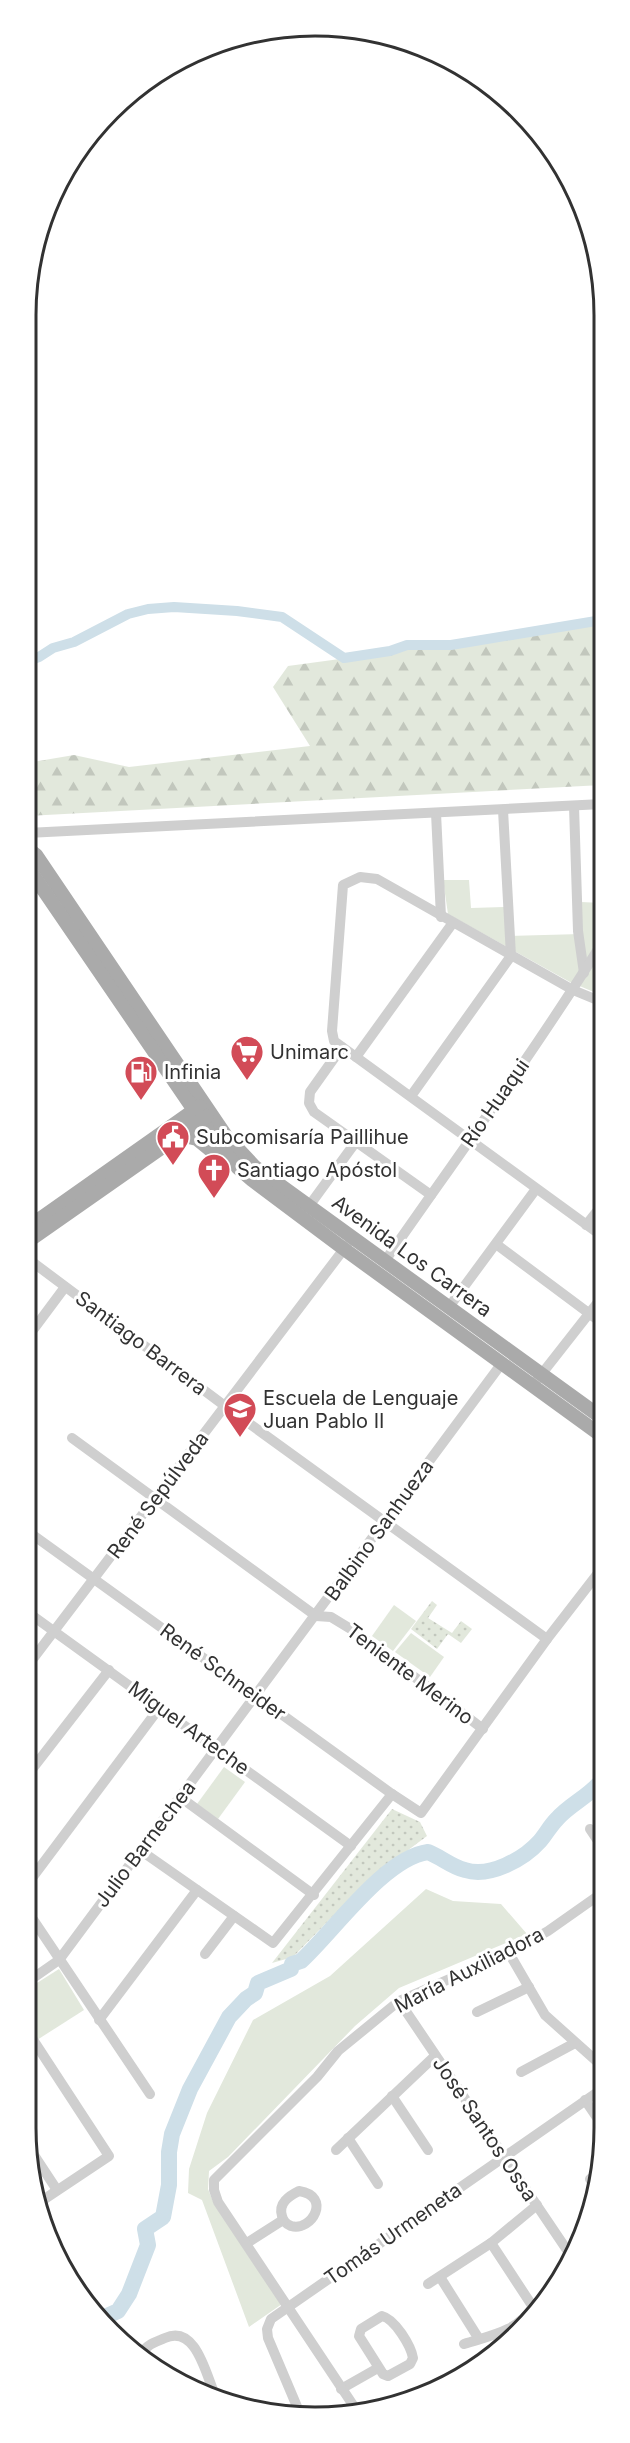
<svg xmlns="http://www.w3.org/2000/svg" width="630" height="2443" font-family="Inter,sans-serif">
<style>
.grass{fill:url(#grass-dots)}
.forest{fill:url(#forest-firs)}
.green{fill:#e2e8dc}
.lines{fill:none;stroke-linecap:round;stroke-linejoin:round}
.canal{stroke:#cedfe8;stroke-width:10}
.river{stroke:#cedfe8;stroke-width:16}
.minor{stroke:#cfcfcf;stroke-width:10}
.major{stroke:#aaa;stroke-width:14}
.labels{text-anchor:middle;stroke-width:6;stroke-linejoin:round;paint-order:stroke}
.poi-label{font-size:20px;fill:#323232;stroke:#fff;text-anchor:start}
.street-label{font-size:20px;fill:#323232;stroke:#fff}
.rim{fill:none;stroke:#323232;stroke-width:3}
</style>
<defs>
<pattern id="grass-dots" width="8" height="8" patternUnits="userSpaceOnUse" patternTransform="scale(1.5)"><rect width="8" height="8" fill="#e2e8dc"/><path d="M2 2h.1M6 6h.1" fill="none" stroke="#c2c7bd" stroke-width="1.8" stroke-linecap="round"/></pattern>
<pattern id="forest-firs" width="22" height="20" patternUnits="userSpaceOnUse" patternTransform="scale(1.5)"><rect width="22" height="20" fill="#e2e8dc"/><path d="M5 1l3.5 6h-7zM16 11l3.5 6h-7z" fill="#c2c7bd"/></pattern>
</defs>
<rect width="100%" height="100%" fill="#fff"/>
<g class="grass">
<path d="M 432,1601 L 437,1605 L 428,1618 L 452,1633 L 461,1621 L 472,1629 L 461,1643 L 448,1634 L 437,1649 L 411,1629 Z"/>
<path d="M 392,1809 L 420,1822 L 427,1836 L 368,1880 L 293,1957 L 272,1963 Z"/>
</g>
<path class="forest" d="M 597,620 L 602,629 L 602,785 L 27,816 L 27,763 L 74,755 L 129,767 L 310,746 L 273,687 L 288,666 L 362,656 L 390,651 L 407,645 L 451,645 Z"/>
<g class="green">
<path d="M 443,880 L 469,880 L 471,908 L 504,907 L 506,936 L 581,934 L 581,902 L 602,903 L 601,995 L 570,982 L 448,914 Z"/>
<path d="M 394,1605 L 416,1621 L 393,1651 L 372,1636 Z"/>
<path d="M 411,1633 L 444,1657 L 430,1677 L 395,1652 Z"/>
<path d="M 224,1767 L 245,1782 L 218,1819 L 197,1804 Z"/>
<path d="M 426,1889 L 453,1901 L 501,1904 L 527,1934 L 399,1988 L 355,2026 L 228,2157 L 209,2171 L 208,2189 L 214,2204 L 282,2304 L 249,2327 L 202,2200 L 188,2193 L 189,2169 L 207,2113 L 253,2020 L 330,1976 Z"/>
<path d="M 59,1969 L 84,2010 L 26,2047 L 26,1990 Z"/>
</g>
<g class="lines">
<path class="canal" d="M 28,661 L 39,657 L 53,648 L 74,642 L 128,614 L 148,609 L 174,607 L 237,611 L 282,617 L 344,658 L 390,651 L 407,645 L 451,645 L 602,620"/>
<path class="river" d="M 98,2320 L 118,2311 L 129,2294 L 148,2245 L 145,2229 L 163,2217 L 169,2185 L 169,2152 L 172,2134 L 190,2089 L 229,2017 L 246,1999 L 255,1993 L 258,1983 L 291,1969 L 292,1964 L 301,1961 C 333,1932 384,1858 428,1852 C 441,1857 452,1867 465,1870 C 490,1878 524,1859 540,1841 C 546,1834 550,1826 557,1819 C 570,1804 590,1796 602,1780"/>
<g class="minor">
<path d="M 574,806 L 578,931 L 584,973"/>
<path d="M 436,813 L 441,917"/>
<path d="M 27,833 L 602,804"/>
<path d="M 342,1047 L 310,1092 L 309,1103 L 314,1112 L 431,1195"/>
<path d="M 356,1057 L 452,924"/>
<path d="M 411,1096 L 511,956 L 503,810"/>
<path d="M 309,1206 L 355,1143"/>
<path d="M 586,1225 L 602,1205"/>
<path d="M 602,1236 L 334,1041 L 332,1031 L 343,885 L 360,877 L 377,879 L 573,990 L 602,1002"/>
<path d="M 496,1244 L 602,1323"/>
<path d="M 27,1258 L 225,1406 L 547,1639"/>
<path d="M 385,1261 C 458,1156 534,1052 602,943"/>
<path d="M 449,1307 L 536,1189"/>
<path d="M 27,1338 L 65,1287"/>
<path d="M 533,1385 L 602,1297"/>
<path d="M 72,1438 L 316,1616 L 331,1617 L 354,1631 L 483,1729"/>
<path d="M 26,1530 L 392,1794 L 421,1813 L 547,1639 L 602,1568"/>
<path d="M 26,1611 L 351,1846"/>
<path d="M 26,1668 L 347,1245"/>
<path d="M 26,1777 L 109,1670"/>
<path d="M 180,1797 L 314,1895"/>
<path d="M 590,1829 L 602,1847"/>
<path d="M 140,1850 L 273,1943 L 392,1794"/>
<path d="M 26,1886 L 160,1707"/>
<path d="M 26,1909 L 150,2094"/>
<path d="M 509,1953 L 545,2015 L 602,2066"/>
<path d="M 205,1954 L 234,1916"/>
<path d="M 26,1983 L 59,1960 L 502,1363"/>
<path d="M 399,2001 L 571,2256"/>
<path d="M 477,2012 L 529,1987"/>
<path d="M 99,2020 L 197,1890"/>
<path d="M 26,2029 L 109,2156 L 40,2202"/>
<path d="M 521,2072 L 575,2043"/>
<path d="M 392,2096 L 428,2150"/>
<path d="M 585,2100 L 602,2125"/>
<path d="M 348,2138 L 378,2184"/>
<path d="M 30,2149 L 57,2190"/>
<path d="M 336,2150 L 435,2056"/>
<path d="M 595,2186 L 590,2179 L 600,2172"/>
<path d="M 299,2191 C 332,2196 312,2232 291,2226 C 286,2224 283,2221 282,2216 C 278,2203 289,2196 299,2191 Z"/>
<path d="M 247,2243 L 283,2220"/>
<path d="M 440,2277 L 479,2339"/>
<path d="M 428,2284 L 491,2243 L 537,2205"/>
<path d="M 382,2316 C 395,2319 411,2346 413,2358 L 410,2364 L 388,2376 L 383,2374 L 359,2336 L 361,2329 Z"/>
<path d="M 464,2344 C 492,2335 516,2332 533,2307 L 491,2243"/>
<path d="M 142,2353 C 147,2344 156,2342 165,2338 C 196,2324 206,2375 215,2395"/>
<path d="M 341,2389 L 378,2368"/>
<path d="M 357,2411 L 218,2202 L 214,2190 L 214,2180 L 317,2077 L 338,2051 L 399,2001 L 509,1953 L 548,1931 L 602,1893"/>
<path d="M 301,2416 L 268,2338 L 267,2329 L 271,2319 L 602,2089"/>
</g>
<g class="major">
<path d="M 27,848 L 36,855 L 226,1136 L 255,1167 L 602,1418"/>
<path d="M 27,866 L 213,1138 L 238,1168 L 252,1180 L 344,1249 L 602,1436"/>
<path d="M 180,1135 L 197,1139 L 224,1161"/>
<path d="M 27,1228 L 200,1106"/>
<path d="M 27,1242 L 207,1116"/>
</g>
</g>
<defs>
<symbol id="supermarket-pin" viewBox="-11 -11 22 30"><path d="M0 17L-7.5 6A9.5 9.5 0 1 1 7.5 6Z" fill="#d24b57" stroke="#fff"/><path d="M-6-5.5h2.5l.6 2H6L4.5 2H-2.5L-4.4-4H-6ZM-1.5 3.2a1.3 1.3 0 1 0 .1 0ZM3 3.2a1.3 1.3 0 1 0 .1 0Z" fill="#fff"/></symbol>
<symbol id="fuel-pin" viewBox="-11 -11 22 30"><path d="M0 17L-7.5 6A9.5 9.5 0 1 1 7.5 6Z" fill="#d24b57" stroke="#fff"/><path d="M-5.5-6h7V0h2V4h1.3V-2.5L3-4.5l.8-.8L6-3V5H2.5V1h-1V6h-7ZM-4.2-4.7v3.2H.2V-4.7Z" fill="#fff"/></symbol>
<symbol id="civic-pin" viewBox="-11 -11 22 30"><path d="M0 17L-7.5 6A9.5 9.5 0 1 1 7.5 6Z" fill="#d24b57" stroke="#fff"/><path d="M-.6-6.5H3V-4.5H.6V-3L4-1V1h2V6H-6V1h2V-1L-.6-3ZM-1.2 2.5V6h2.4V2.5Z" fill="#fff"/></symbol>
<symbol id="church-pin" viewBox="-11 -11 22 30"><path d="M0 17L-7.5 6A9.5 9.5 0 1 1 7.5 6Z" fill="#d24b57" stroke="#fff"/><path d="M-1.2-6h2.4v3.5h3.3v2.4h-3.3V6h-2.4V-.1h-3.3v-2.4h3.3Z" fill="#fff"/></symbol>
<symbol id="school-pin" viewBox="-11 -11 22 30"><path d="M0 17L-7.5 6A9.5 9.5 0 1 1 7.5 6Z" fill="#d24b57" stroke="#fff"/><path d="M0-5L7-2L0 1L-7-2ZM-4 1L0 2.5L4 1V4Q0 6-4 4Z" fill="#fff"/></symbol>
</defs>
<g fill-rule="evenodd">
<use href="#supermarket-pin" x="228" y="1033" width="38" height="52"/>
<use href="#fuel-pin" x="122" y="1053" width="38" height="52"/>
<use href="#civic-pin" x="154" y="1118" width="38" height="52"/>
<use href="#church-pin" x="195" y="1151" width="38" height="52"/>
<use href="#school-pin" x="221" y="1390" width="38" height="52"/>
</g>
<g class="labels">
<g class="poi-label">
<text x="270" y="1059">Unimarc</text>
<text x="164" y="1079">Infinia</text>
<text x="196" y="1144">Subcomisaría Paillihue</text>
<text x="237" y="1177">Santiago Apóstol</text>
<text x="263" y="1405">Escuela de Lenguaje<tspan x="263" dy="23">Juan Pablo II</tspan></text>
</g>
<g class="street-label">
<text transform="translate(495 1103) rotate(-55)" y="7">Río Huaqui</text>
<text transform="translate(412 1256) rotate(36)" y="7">Avenida Los Carrera</text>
<text transform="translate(141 1343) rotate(37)" y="7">Santiago Barrera</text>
<text transform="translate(158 1495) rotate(-53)" y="7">René Sepúlveda</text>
<text transform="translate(379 1530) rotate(-54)" y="7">Balbino Sanhueza</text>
<text transform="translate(223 1672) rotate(36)" y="7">René Schneider</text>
<text transform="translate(410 1674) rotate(37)" y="7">Teniente Merino</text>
<text transform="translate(189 1728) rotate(36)" y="7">Miguel Arteche</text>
<text transform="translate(145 1844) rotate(-53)" y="7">Julio Barnechea</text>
<text transform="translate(469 1970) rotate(-27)" y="7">María Auxiliadora</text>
<text transform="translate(485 2129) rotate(56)" y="7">José Santos Ossa</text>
<text transform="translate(393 2234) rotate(-35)" y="7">Tomás Urmeneta</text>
</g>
</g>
<path d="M0 0H630V2443H0ZM315 36H315A279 279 0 0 1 594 315V2128A279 279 0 0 1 315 2407H315A279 279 0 0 1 36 2128V315A279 279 0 0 1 315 36Z" fill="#fff" fill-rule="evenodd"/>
<path class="rim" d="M315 36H315A279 279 0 0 1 594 315V2128A279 279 0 0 1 315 2407H315A279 279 0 0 1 36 2128V315A279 279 0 0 1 315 36Z"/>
</svg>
